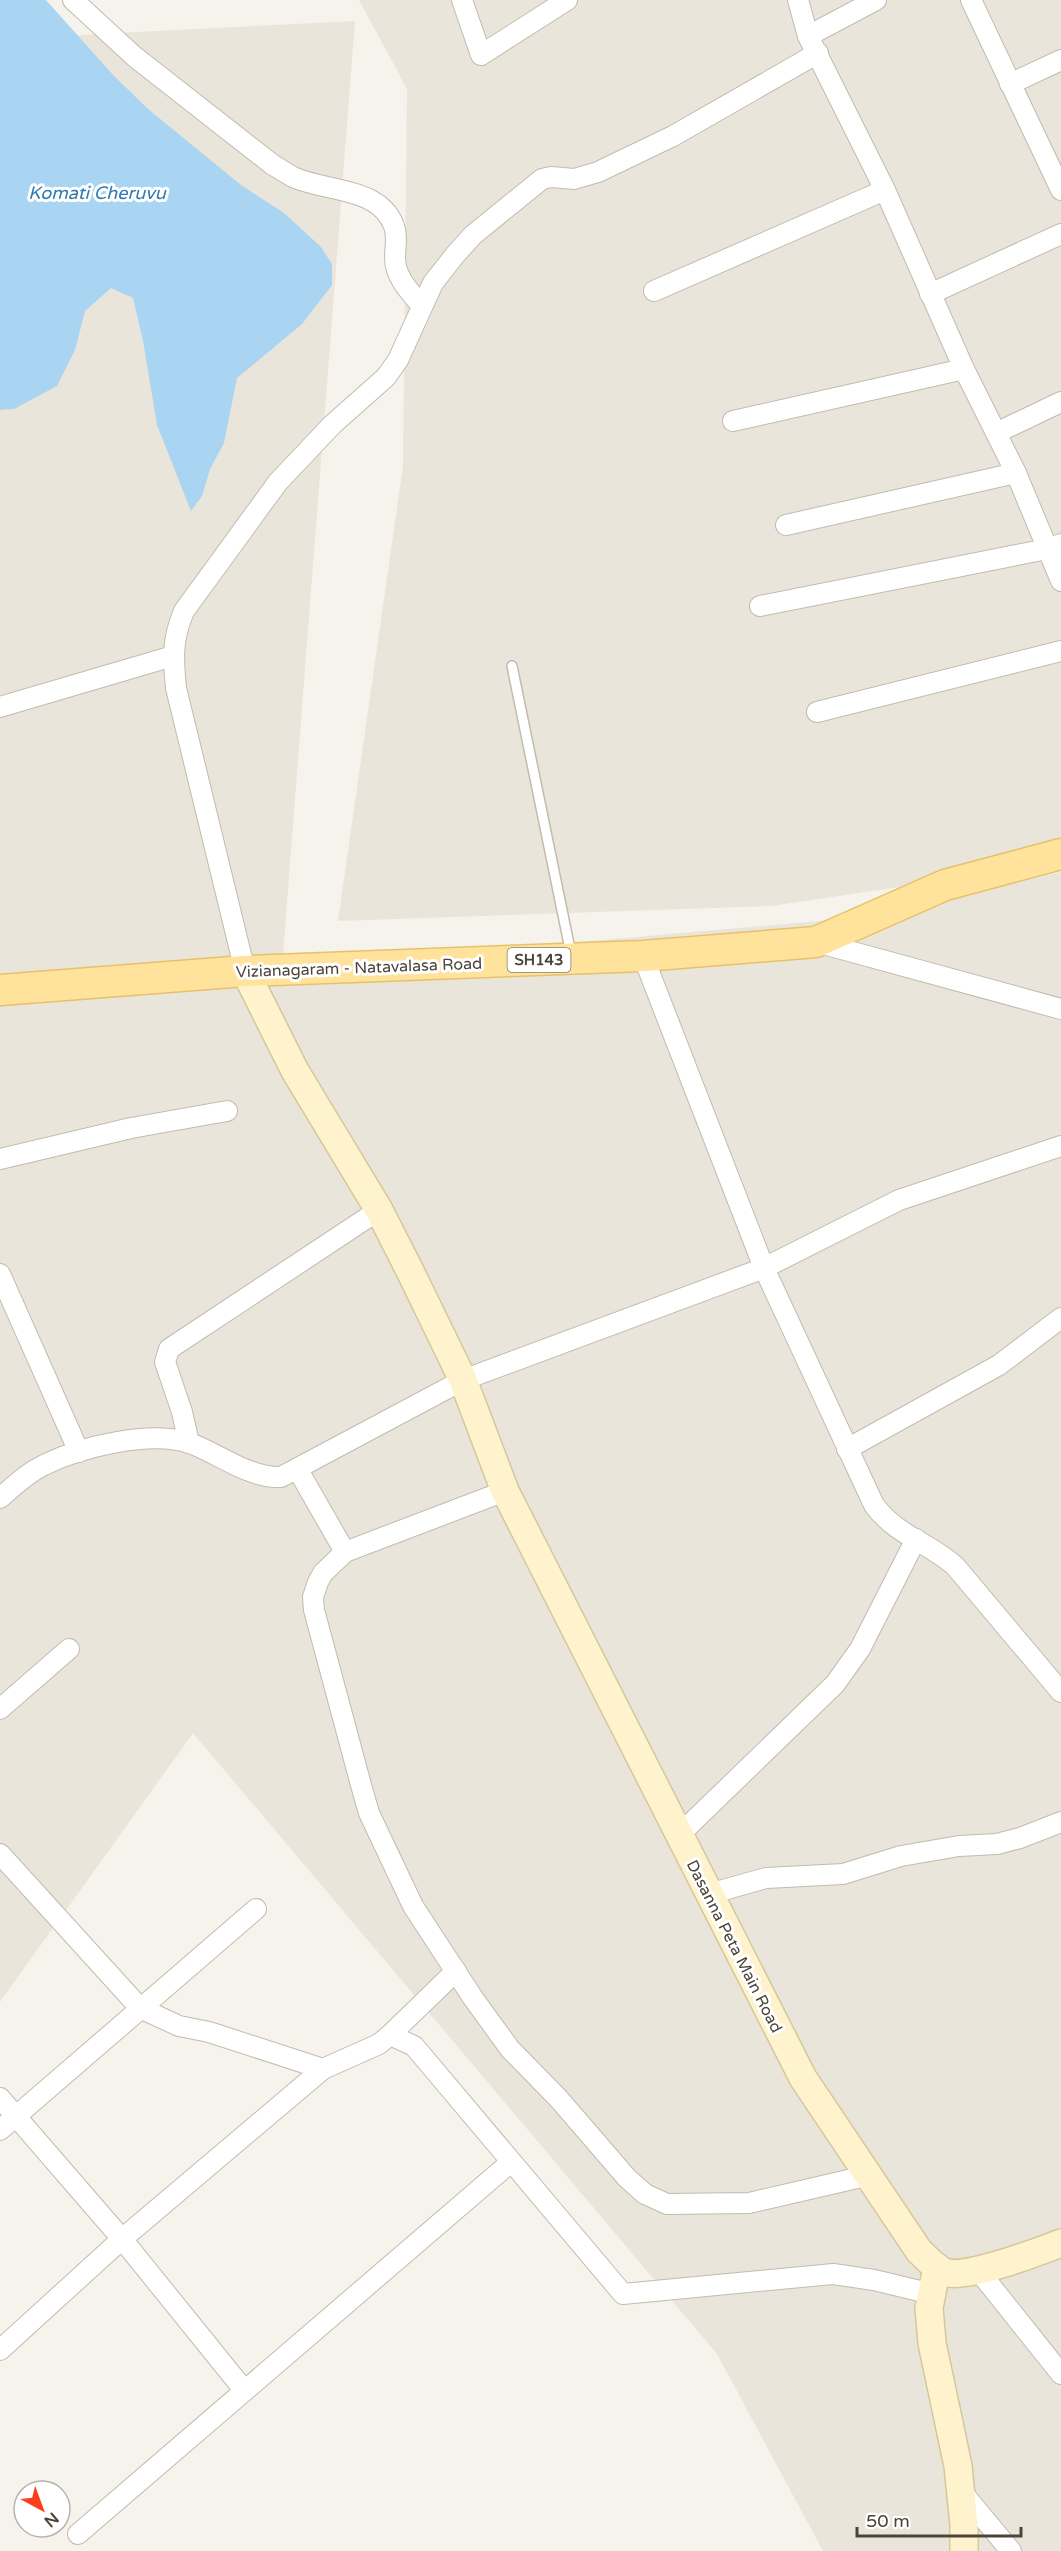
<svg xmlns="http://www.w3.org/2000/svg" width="1061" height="2551" font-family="'Varela Round',sans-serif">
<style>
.residential{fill:#eae5da}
.water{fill:#a9d4f2}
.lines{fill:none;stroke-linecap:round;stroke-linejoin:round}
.lane-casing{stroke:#c2bbae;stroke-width:12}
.street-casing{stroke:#c2bbae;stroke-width:22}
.secondary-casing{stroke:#d6c79b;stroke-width:30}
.primary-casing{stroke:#e6c16a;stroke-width:33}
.lane{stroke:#fff;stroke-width:9}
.street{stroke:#fff;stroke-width:20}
.secondary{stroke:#fff3cd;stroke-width:27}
.primary{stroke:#ffe39c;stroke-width:30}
.labels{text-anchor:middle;stroke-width:6;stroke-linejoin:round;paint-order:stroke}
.shield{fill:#fff;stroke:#817c74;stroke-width:1.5}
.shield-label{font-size:15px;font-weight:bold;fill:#4b4439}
.street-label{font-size:16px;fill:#4b4439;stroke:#fff}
.water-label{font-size:18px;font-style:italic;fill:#2e7ab2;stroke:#fff}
</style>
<rect width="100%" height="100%" fill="#f6f3ec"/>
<g class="residential">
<path d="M 359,0 L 1061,0 L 1061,863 L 771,906 L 338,921 L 403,466 L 407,89 Z"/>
<path d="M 355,21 L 282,968 L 875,916 L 1061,872 L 1061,2551 L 823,2551 L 717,2354 L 193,1733 L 0,2002 L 0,39 Z"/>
</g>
<path class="water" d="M 0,0 L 46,0 L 114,76 L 148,109 L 241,185 L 284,213 L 321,247 L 332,264 L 332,285 L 302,324 L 237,378 L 224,443 L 210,469 L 202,496 L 191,511 L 157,425 L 143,341 L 133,298 L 111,288 L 85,311 L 75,350 L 57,386 L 14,409 L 0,410 Z"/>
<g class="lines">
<defs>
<path id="lane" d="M 512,666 L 571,954"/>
<g id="street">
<path d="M 73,0 L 135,57 L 273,165 C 280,169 286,173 293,177 C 325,192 379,186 394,226 C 398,237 395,247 395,258 C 395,277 410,292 422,306"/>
<path d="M 462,0 L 481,55 L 567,0"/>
<path d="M 798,0 L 808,36 L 885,190 L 964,369 L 1016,473 L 1061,581"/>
<path d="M 971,0 L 1061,190"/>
<path d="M 808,36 L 876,0"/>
<path d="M 1010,84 L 1061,60"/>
<path d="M 654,291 L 885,190"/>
<path d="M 930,294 L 1061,234"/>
<path d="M 733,421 L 964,369"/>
<path d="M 996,433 L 1061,402"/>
<path d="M 786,525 L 1016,473"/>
<path d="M 760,606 L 1047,549 L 1061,544"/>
<path d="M 0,707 L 173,656"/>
<path d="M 817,712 L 1061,651"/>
<path d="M 816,942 L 1061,1009"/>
<path d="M 643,956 L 764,1268 L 874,1505 C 897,1536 928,1542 955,1566 L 1061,1692"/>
<path d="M 245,971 L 176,688 C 173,658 172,639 184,611 L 278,482 L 333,424 L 386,377 L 398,360 L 433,283 L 455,255 L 473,235 L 542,179 L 551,177 L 574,179 L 598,172 L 673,136 L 818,53"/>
<path d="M 0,1159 L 131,1128 L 227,1111"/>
<path d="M 0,1274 L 79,1452"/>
<path d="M 189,1443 L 182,1412 L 165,1362 L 169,1349 L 379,1210"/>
<path d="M 847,1449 L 999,1365 L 1061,1318"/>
<path d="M 298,1470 L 345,1552"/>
<path d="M 505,1491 L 345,1552 L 323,1573 L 318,1582 L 313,1597 L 314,1610 L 361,1785 L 369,1813 L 413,1906 L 473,1998 L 510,2049 L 558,2098 L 627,2178 L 645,2194 L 667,2204 L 749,2203 L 870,2175"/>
<path d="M 0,1498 C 14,1486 27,1473 44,1465 C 80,1447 153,1429 192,1444 C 221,1455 249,1478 281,1477 L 463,1380 L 764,1268 L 899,1200 L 1061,1146"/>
<path d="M 0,1709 L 69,1649"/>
<path d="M 679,1835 L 835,1684 L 860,1649 L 916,1539"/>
<path d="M 0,1854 L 140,2008 L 179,2026 L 209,2032 L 323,2069"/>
<path d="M 709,1894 L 766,1878 L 843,1874 L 901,1856 L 959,1846 L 997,1844 L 1020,1838 L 1061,1822"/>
<path d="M 390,2035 L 456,1971"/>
<path d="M 0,2098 L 122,2239 L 244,2390"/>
<path d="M 0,2130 L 256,1909"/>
<path d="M 978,2270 L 1061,2374"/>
<path d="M 0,2350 L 122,2239 L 323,2069 L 379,2044 L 390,2035 L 414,2046 L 623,2294 L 833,2274 L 874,2280 L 932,2294"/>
<path d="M 961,2491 L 1011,2551"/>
<path d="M 78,2534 L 511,2162"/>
</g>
<g id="secondary">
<path d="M 245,971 L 295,1071 L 379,1210 L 410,1271 L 463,1380 L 505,1491 L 803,2078 L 919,2251 C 927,2258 937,2271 948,2273 C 971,2277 1038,2252 1061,2243"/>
<path d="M 937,2267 L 929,2308 L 932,2343 L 958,2466 L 964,2525 L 964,2551"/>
</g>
<path id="primary" d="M 0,990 L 245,971 L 643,956 L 816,942 L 945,885 L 1061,854"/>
</defs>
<use href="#lane" class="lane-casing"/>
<use href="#street" class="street-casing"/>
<use href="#secondary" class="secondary-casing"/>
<use href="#primary" class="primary-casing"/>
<use href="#lane" class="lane"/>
<use href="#street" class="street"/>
<use href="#secondary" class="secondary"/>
<use href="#primary" class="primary"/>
</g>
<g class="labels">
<rect class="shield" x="507.5" y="948" width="63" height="24" rx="4.5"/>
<g class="shield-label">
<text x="539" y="965">SH143</text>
</g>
<g class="street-label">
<text transform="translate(359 967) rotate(-2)" y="6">Vizianagaram - Natavalasa Road</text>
<text transform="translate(735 1946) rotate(63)" y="6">Dasanna Peta Main Road</text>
</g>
<g class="water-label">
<text x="97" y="199">Komati Cheruvu</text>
</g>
</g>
<g transform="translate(42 2509) rotate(139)"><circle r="28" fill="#ffffff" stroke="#b7b4b0" stroke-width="1.5"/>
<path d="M0-4.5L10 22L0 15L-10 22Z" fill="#fc3f1d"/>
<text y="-9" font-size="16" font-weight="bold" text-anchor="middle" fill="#4b4439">N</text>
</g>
<path d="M857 2527v9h164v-9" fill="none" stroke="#4b4439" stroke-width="3"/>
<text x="866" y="2527" font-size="18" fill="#4b4439" stroke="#ffffff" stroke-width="4.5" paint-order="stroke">50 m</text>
</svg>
